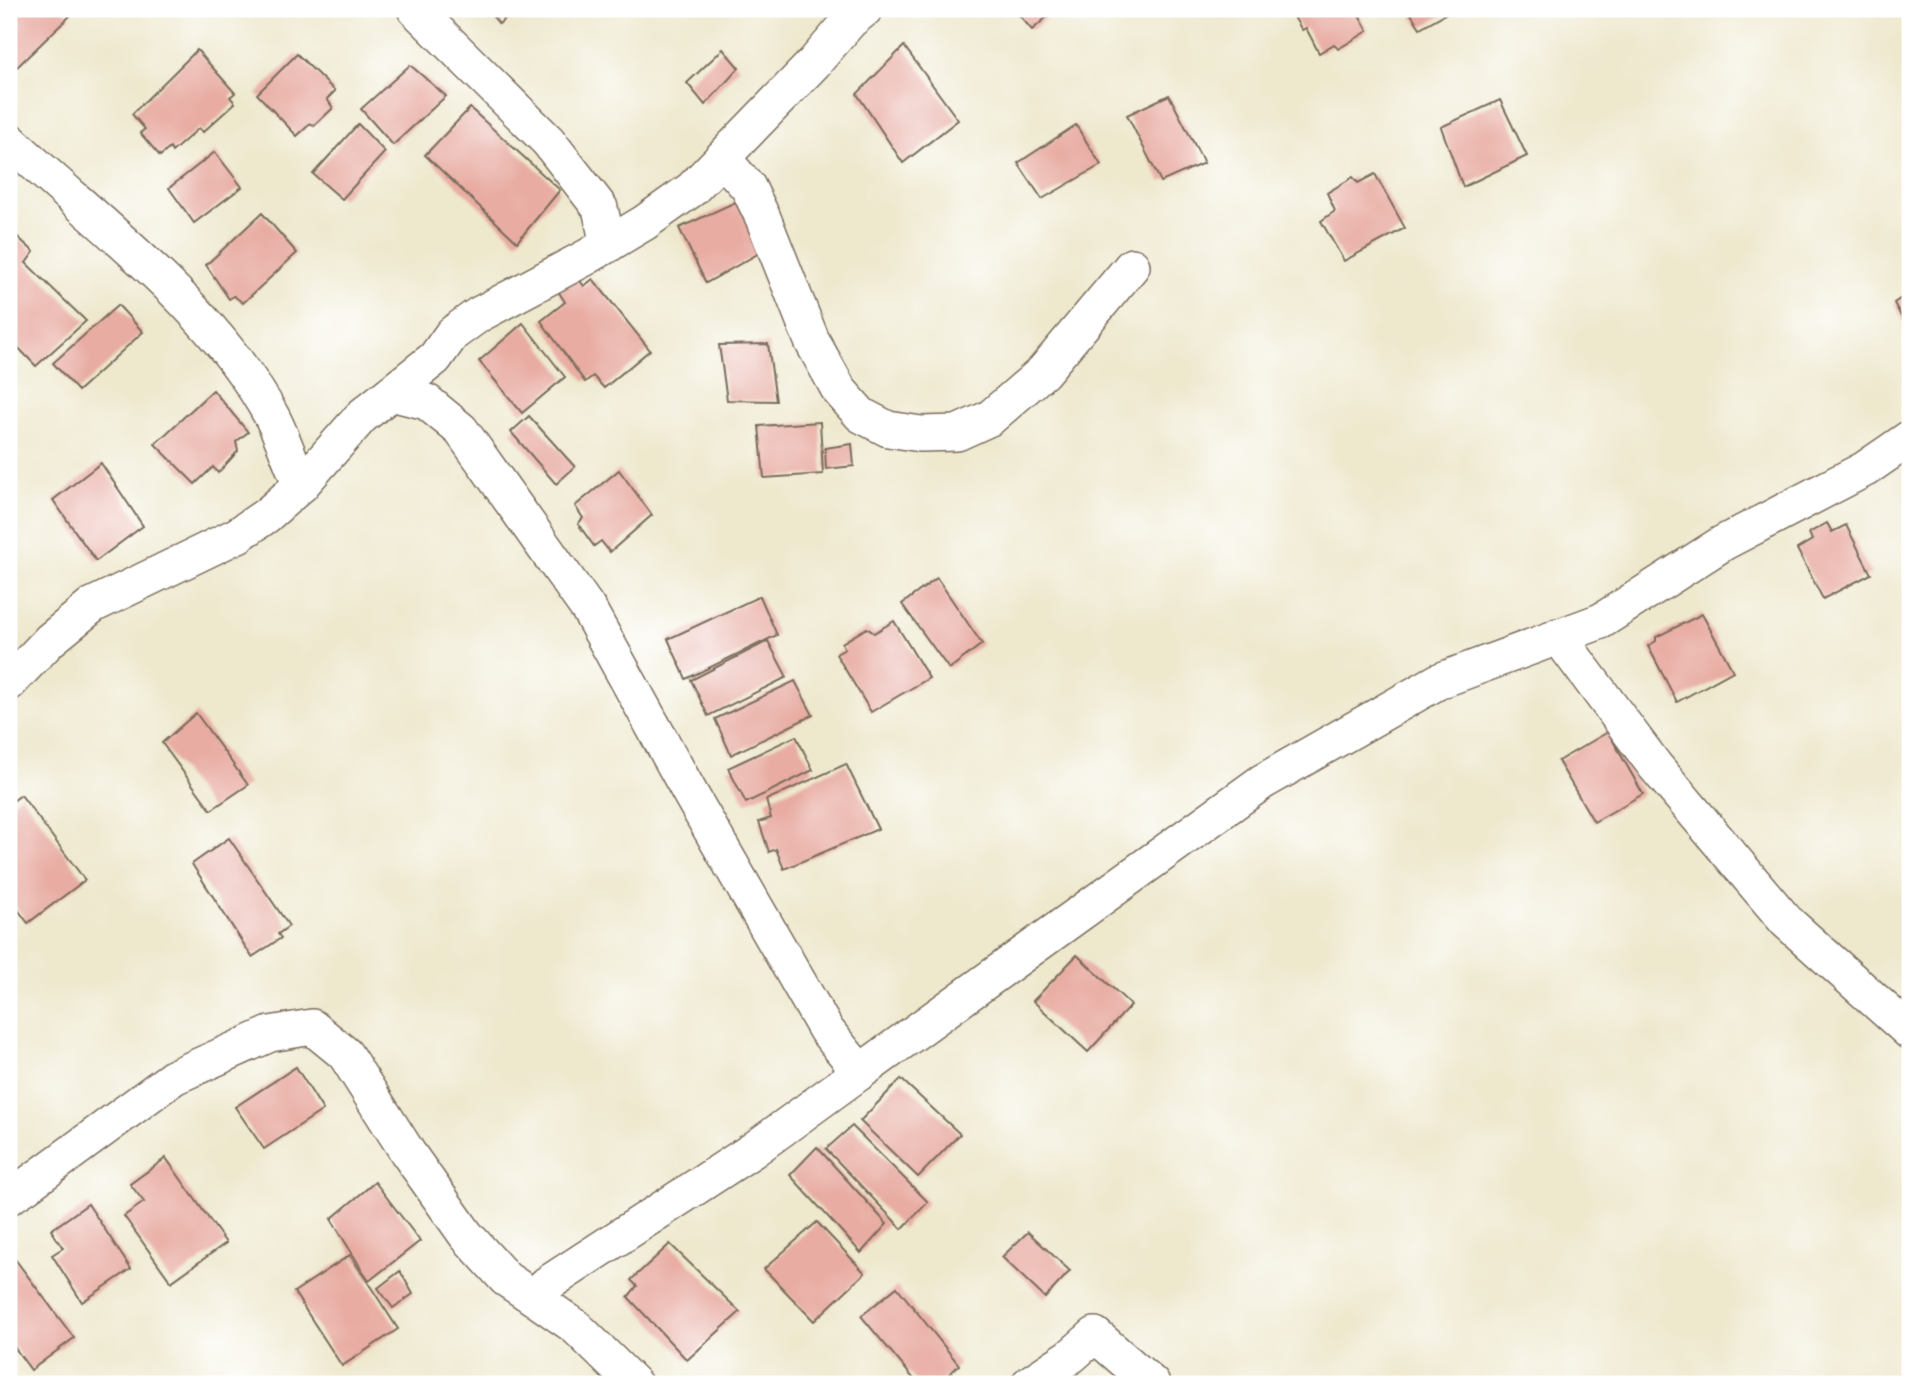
<svg xmlns="http://www.w3.org/2000/svg" width="1919" height="1393" font-family="Mynerve,sans-serif">
<style>
.building{fill:#e8aca2}
.lines{fill:none;stroke-linecap:round;stroke-linejoin:round}
.minor-casing{stroke:#7a6c5b;stroke-width:38}
.minor{stroke:#fff;stroke-width:35}
</style>
<rect width="100%" height="100%" fill="#fff"/>
<filter id="ink" filterUnits="userSpaceOnUse"><feTurbulence type="fractalNoise" baseFrequency=".0143" numOctaves="2"/><feDisplacementMap in="SourceGraphic" scale="14" xChannelSelector="R" yChannelSelector="G"/><feConvolveMatrix kernelMatrix="1 2 1 2 8 2 1 2 1" color-interpolation-filters="sRGB"/></filter>
<filter id="wash" filterUnits="userSpaceOnUse"><feTurbulence type="fractalNoise" baseFrequency=".00686" numOctaves="4" result="noise"/><feDisplacementMap in="SourceGraphic" scale="28" xChannelSelector="R" yChannelSelector="G"/><feGaussianBlur stdDeviation="1.57" result="paint"/><feColorMatrix in="noise" values="0 0 0 0 0 0 0 0 0 0 0 0 0 0 0 0 0 1.4 0 .05"/><feComposite in="paint" operator="in"/></filter>
<g filter="url(#wash)">
<rect width="100%" height="100%" fill="#eee8cd"/>
<g id="blocks">
<g class="building">
<path d="M 9,9 L 63,9 L 70,16 L 15,69 L 9,62 Z"/>
<path d="M 487,9 L 516,9 L 499,24 Z"/>
<path d="M 1014,9 L 1056,9 L 1032,30 Z"/>
<path d="M 1289,9 L 1356,9 L 1368,31 L 1338,49 L 1334,44 L 1319,53 L 1306,28 L 1302,30 Z"/>
<path d="M 1408,9 L 1449,9 L 1450,11 L 1420,28 Z"/>
<path d="M 904,46 L 958,120 L 903,163 L 857,94 Z"/>
<path d="M 723,49 L 739,68 L 705,105 L 687,83 Z"/>
<path d="M 197,50 L 235,93 L 230,97 L 235,103 L 203,132 L 199,128 L 172,152 L 170,148 L 160,156 L 140,133 L 145,129 L 132,114 Z"/>
<path d="M 297,54 L 335,91 L 327,99 L 333,108 L 314,126 L 310,124 L 297,136 L 257,94 Z"/>
<path d="M 410,65 L 446,96 L 393,145 L 361,109 Z"/>
<path d="M 1169,95 L 1204,163 L 1161,182 L 1127,115 Z"/>
<path d="M 1500,100 L 1527,156 L 1463,187 L 1441,127 Z"/>
<path d="M 470,108 L 560,190 L 517,242 L 425,155 Z"/>
<path d="M 358,124 L 385,152 L 342,199 L 313,174 Z"/>
<path d="M 1076,125 L 1101,165 L 1042,199 L 1018,163 Z"/>
<path d="M 215,152 L 242,187 L 194,223 L 169,188 Z"/>
<path d="M 1375,174 L 1405,228 L 1344,261 L 1321,221 L 1335,211 L 1327,193 L 1353,177 L 1358,183 Z"/>
<path d="M 742,199 L 761,252 L 706,283 L 679,228 Z"/>
<path d="M 262,213 L 297,253 L 243,303 L 234,296 L 229,299 L 206,265 Z"/>
<path d="M 9,229 L 34,252 L 26,263 L 86,321 L 36,366 L 9,338 Z"/>
<path d="M 578,278 L 584,286 L 593,279 L 650,350 L 604,388 L 593,376 L 585,382 L 541,321 L 565,302 L 558,291 Z"/>
<path d="M 1910,292 L 1910,333 L 1894,303 Z"/>
<path d="M 118,305 L 143,332 L 78,391 L 53,363 Z"/>
<path d="M 523,323 L 565,377 L 522,413 L 479,361 Z"/>
<path d="M 768,344 L 776,401 L 727,400 L 719,345 Z"/>
<path d="M 213,390 L 248,432 L 236,442 L 238,451 L 218,473 L 213,467 L 195,484 L 155,444 Z"/>
<path d="M 529,416 L 575,467 L 556,484 L 511,432 Z"/>
<path d="M 820,422 L 823,474 L 764,478 L 759,426 Z"/>
<path d="M 852,444 L 854,466 L 826,469 L 825,448 Z"/>
<path d="M 101,463 L 143,526 L 96,561 L 53,500 Z"/>
<path d="M 619,470 L 652,515 L 610,552 L 601,541 L 594,546 L 578,524 L 583,518 L 575,506 Z"/>
<path d="M 1827,523 L 1832,532 L 1846,525 L 1871,574 L 1823,599 L 1797,549 L 1812,540 L 1809,533 Z"/>
<path d="M 937,578 L 982,644 L 949,669 L 902,604 Z"/>
<path d="M 760,596 L 777,635 L 686,679 L 668,639 Z"/>
<path d="M 1702,614 L 1733,671 L 1677,702 L 1648,646 L 1656,641 L 1656,637 Z"/>
<path d="M 894,621 L 929,678 L 871,712 L 836,654 L 845,649 L 842,643 L 867,628 L 874,633 Z"/>
<path d="M 768,641 L 787,677 L 708,716 L 691,680 Z"/>
<path d="M 795,681 L 813,715 L 731,755 L 715,719 Z"/>
<path d="M 196,713 L 248,785 L 211,810 L 162,743 Z"/>
<path d="M 1608,732 L 1643,794 L 1594,822 L 1558,761 Z"/>
<path d="M 796,736 L 813,770 L 746,803 L 728,768 Z"/>
<path d="M 846,764 L 878,829 L 784,869 L 776,849 L 769,852 L 759,822 L 771,818 L 766,800 Z"/>
<path d="M 21,795 L 85,880 L 28,923 L 9,898 L 9,804 Z"/>
<path d="M 229,838 L 289,926 L 278,934 L 281,938 L 252,957 L 192,864 Z"/>
<path d="M 1077,955 L 1131,1005 L 1088,1052 L 1033,1001 Z"/>
<path d="M 296,1067 L 323,1110 L 264,1149 L 235,1107 Z"/>
<path d="M 901,1079 L 960,1134 L 918,1177 L 860,1121 Z"/>
<path d="M 852,1126 L 928,1202 L 902,1229 L 826,1149 Z"/>
<path d="M 817,1147 L 887,1224 L 861,1253 L 790,1175 Z"/>
<path d="M 166,1158 L 226,1243 L 171,1282 L 124,1216 L 144,1202 L 130,1184 Z"/>
<path d="M 375,1182 L 420,1241 L 369,1281 L 331,1219 Z"/>
<path d="M 88,1204 L 131,1269 L 82,1302 L 52,1255 L 63,1248 L 51,1230 Z"/>
<path d="M 817,1222 L 865,1273 L 814,1321 L 764,1269 Z"/>
<path d="M 1028,1232 L 1070,1271 L 1045,1298 L 1002,1257 Z"/>
<path d="M 670,1244 L 740,1312 L 687,1360 L 628,1297 L 637,1286 L 631,1280 Z"/>
<path d="M 9,1251 L 74,1338 L 31,1370 L 9,1340 Z"/>
<path d="M 350,1255 L 398,1329 L 342,1366 L 294,1292 Z"/>
<path d="M 400,1271 L 413,1294 L 393,1308 L 378,1288 Z"/>
<path d="M 897,1287 L 959,1365 L 939,1384 L 918,1384 L 861,1316 Z"/>
</g>
</g>
</g>
<g filter="url(#ink)">
<use href="#blocks" fill-opacity="0" stroke="#7a6c5b" stroke-width="2"/>
<g class="lines">
<defs>
<g id="minor">
<path d="M 415,9 L 548,141 L 600,208 L 608,245"/>
<path d="M 9,140 C 99,225 212,306 272,417 C 283,438 291,463 301,485"/>
<path d="M 723,159 L 748,187 L 763,218 L 812,341 L 839,390 L 861,415 L 888,429 L 921,434 L 957,433 L 990,418 L 1043,372 L 1132,266"/>
<path d="M 391,393 L 427,402 L 461,430 L 589,610 L 691,795 L 826,1030 L 860,1072 L 1262,782 L 1439,681 L 1601,621 L 1723,543 L 1865,469 L 1910,438"/>
<path d="M 1558,636 L 1655,766 L 1786,921 L 1910,1032"/>
<path d="M 9,683 L 50,640 L 93,605 L 238,535 L 267,515 L 301,485 L 362,416 L 435,358 L 452,334 L 478,315 L 587,257 L 644,223 L 692,189 L 814,63 L 850,21 L 865,9"/>
<path d="M 9,1197 L 26,1186 L 174,1077 L 270,1034 L 312,1027 L 345,1054 L 408,1153 L 466,1235 L 506,1279 L 533,1297"/>
<path d="M 634,1384 L 576,1327 L 533,1297 L 547,1284 L 753,1150 L 860,1072"/>
<path d="M 1029,1384 L 1071,1356 L 1095,1335 L 1152,1384"/>
</g>
</defs>
<use href="#minor" class="minor-casing"/>
<use href="#minor" class="minor"/>
</g>
</g>
<rect width="1919" height="1393" fill="none" stroke="#fff" stroke-width="35"/>
</svg>
